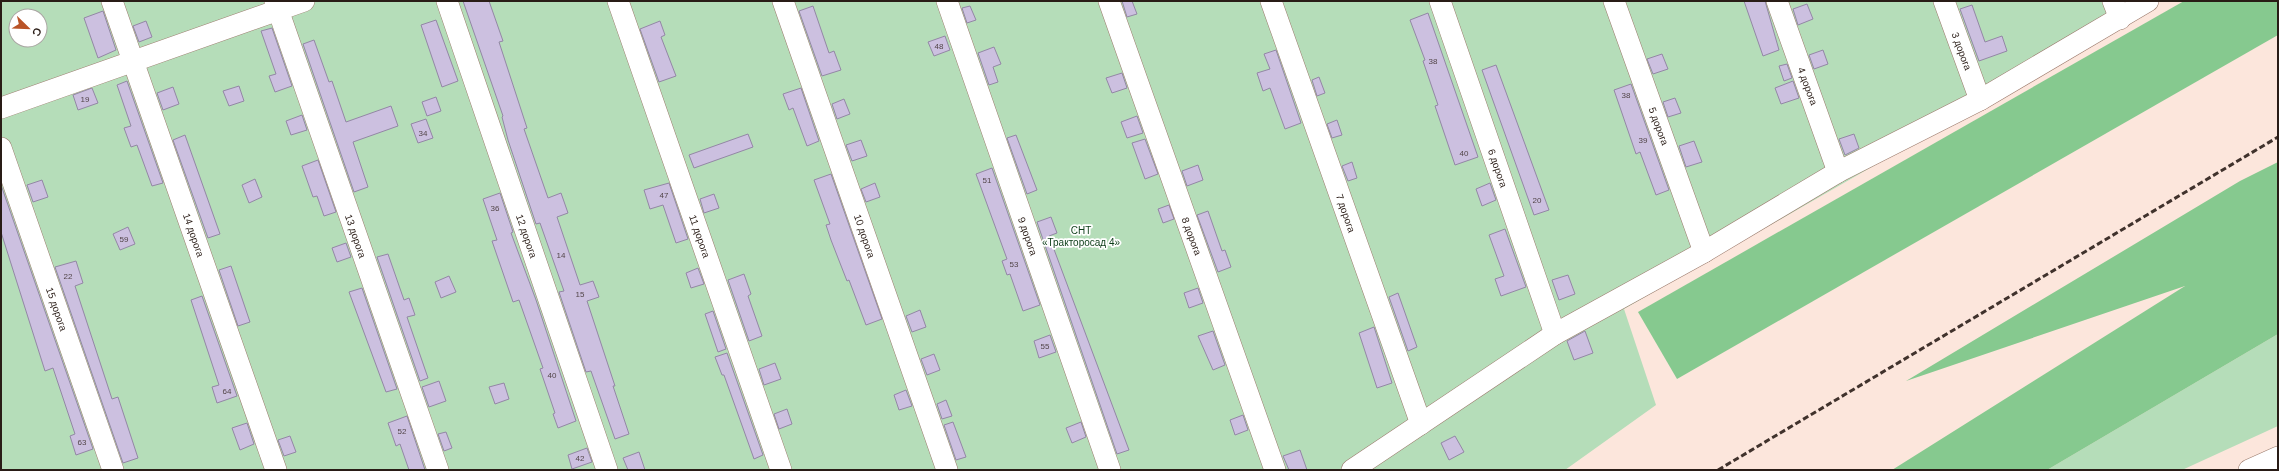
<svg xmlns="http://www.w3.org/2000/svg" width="2279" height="471" font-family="Arial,sans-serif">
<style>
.green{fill:#b5ddb9;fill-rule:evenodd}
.forest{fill:#86c98f}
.building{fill:#ccc0e0;stroke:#9387a5}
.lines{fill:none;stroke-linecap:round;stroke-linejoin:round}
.minor-casing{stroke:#9b7b6d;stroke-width:22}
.minor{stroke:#fff;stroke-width:21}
.rail{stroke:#40322c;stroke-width:3;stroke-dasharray:6 3;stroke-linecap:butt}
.labels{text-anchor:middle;stroke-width:3.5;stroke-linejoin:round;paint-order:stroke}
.number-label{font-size:8px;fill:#524548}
.street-label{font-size:10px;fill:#291c16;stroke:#fff}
.park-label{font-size:10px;fill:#0b3c17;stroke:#fff}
</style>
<rect width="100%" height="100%" fill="#fce6dc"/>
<g class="green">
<path d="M 1,1 L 2161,1 L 1624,309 L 1656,405 L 1565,470 L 1,470 ZM 16,16 L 40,16 L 40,40 L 16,40 Z"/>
<path d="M 2278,334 L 2278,426 L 2182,470 L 2047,470 Z"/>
</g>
<g class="forest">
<path d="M 2184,1 L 2278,1 L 2278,35 L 1677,379 L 1638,312 Z"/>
<path d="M 2278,162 L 2278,334 L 2047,470 L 1892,470 L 2185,286 L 1906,381 L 2240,181 Z"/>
</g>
<g class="building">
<path d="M 463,1 L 489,1 L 503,41 L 499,42 L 527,128 L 524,129 L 548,198 L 561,193 L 568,213 L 557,217 L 580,285 L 593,281 L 599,297 L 587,301 L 615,386 L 613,386 L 629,434 L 615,439 L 591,371 L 586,372 L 559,292 L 564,291 L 540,223 L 536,224 L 508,140 L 502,117 L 503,116 Z"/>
<path d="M 1122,1 L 1132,1 L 1137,14 L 1127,17 Z"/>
<path d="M 1744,1 L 1765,1 L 1779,50 L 1763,56 Z"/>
<path d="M 1807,4 L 1813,19 L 1798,25 L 1793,9 Z"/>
<path d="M 1972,5 L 1985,42 L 2002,36 L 2007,51 L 1979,61 L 1960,9 Z"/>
<path d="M 813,6 L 829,53 L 834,51 L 841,70 L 822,76 L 799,11 Z"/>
<path d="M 970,6 L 976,20 L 967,23 L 962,8 Z"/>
<path d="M 103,11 L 116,50 L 98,58 L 84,18 Z"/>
<path d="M 1428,13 L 1478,157 L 1455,165 L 1435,106 L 1438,105 L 1423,61 L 1425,60 L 1410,20 Z"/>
<path d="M 436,20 L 458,81 L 442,87 L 421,25 Z"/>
<path d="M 146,21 L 152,37 L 139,42 L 133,26 Z"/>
<path d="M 660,21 L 665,35 L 661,37 L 676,76 L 659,82 L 640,29 Z"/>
<path d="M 272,28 L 292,86 L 275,92 L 269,76 L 276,74 L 261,31 Z"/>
<path d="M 945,36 L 950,50 L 934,56 L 928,42 Z"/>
<path d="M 314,40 L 329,82 L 332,81 L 346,122 L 391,106 L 398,126 L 353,142 L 368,187 L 354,192 L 303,44 Z"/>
<path d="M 994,47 L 1001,64 L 993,67 L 998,82 L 989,85 L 978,53 Z"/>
<path d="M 1276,50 L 1301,123 L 1285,129 L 1270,88 L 1263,91 L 1257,73 L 1270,69 L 1264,54 Z"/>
<path d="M 1823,50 L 1828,64 L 1814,69 L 1809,55 Z"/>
<path d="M 1662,54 L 1668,69 L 1653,74 L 1647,59 Z"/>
<path d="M 1787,64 L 1792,78 L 1784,81 L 1779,66 Z"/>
<path d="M 1496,65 L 1549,210 L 1534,215 L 1482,70 Z"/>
<path d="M 1122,73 L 1127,88 L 1112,93 L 1106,78 Z"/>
<path d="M 1319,77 L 1325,93 L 1317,96 L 1312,80 Z"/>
<path d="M 127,81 L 163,183 L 152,186 L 137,145 L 131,147 L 124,128 L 131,126 L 117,85 Z"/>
<path d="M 1793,81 L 1799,98 L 1781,104 L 1775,88 Z"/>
<path d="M 1631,84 L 1669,190 L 1656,195 L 1640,152 L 1636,154 L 1614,90 Z"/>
<path d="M 239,86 L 244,101 L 229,106 L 223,91 Z"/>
<path d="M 173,87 L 179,104 L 163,110 L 157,93 Z"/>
<path d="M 92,88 L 98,103 L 78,110 L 73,95 Z"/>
<path d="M 801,88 L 819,141 L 807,146 L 793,108 L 789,110 L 783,94 Z"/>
<path d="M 436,97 L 441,111 L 427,116 L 422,102 Z"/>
<path d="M 1675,98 L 1681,113 L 1668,117 L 1663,102 Z"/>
<path d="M 844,99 L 850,114 L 837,119 L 832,104 Z"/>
<path d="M 302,115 L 307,130 L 291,135 L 286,121 Z"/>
<path d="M 1137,116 L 1143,133 L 1127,138 L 1121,122 Z"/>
<path d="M 426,119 L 433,138 L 418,143 L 411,124 Z"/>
<path d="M 1337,120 L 1342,135 L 1332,138 L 1327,124 Z"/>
<path d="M 748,134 L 753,147 L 694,168 L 689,155 Z"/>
<path d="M 1854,134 L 1859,148 L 1845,155 L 1839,139 Z"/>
<path d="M 185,135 L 220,234 L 208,238 L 173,140 Z"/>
<path d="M 1016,135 L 1037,190 L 1027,194 L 1007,138 Z"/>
<path d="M 1145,139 L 1158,174 L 1145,179 L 1132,143 Z"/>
<path d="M 861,140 L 867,156 L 852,161 L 846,145 Z"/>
<path d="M 1694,141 L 1702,162 L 1686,167 L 1679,146 Z"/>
<path d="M 318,160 L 336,212 L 324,216 L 317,196 L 313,197 L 302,166 Z"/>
<path d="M 1352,162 L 1357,178 L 1348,181 L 1342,166 Z"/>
<path d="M 1198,165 L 1203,180 L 1187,186 L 1182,171 Z"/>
<path d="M 992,168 L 1040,305 L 1023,311 L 1010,274 L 1007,275 L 1002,261 L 1007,259 L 976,174 Z"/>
<path d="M 831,174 L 882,319 L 866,325 L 849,280 L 847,281 L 831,240 L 826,225 L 830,224 L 814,180 Z"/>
<path d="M 255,179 L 262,197 L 249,203 L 242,185 Z"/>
<path d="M 42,180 L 48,197 L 33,202 L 27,185 Z"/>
<path d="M 669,183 L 688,239 L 676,243 L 663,205 L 650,209 L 644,190 Z"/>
<path d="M 875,183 L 880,197 L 866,202 L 861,189 Z"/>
<path d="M 1490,183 L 1496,200 L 1482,206 L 1476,189 Z"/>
<path d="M 1,185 L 93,449 L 76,455 L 70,436 L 75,434 L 53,368 L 45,371 L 1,232 Z"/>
<path d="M 500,193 L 513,232 L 511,233 L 536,300 L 576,421 L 558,428 L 553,414 L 555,413 L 540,369 L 543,368 L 519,300 L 513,302 L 492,241 L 497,240 L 483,199 Z"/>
<path d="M 714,194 L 719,208 L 704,213 L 700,199 Z"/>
<path d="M 1169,205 L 1174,219 L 1163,223 L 1158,209 Z"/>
<path d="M 1208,211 L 1222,251 L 1225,250 L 1231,267 L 1218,272 L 1197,215 Z"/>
<path d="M 1051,217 L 1057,233 L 1049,236 L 1129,450 L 1117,454 L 1037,222 Z"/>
<path d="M 128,227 L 135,244 L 120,250 L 113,234 Z"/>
<path d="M 1505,229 L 1526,287 L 1501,296 L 1495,279 L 1504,276 L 1489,235 Z"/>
<path d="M 346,243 L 351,257 L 337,262 L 332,248 Z"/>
<path d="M 388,254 L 404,300 L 409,298 L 415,315 L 407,317 L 428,378 L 420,381 L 377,257 Z"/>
<path d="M 76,261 L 83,283 L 75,286 L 112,399 L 118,397 L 138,458 L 123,463 L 55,267 Z"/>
<path d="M 231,266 L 250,322 L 238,326 L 219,270 Z"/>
<path d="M 698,268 L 704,284 L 691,288 L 686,273 Z"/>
<path d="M 744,274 L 751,294 L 748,296 L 762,336 L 749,341 L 728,280 Z"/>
<path d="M 1568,275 L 1575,294 L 1559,300 L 1552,280 Z"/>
<path d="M 449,276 L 456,292 L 441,298 L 435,282 Z"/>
<path d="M 362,288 L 397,389 L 386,392 L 349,292 Z"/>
<path d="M 1198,288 L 1203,303 L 1189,308 L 1184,293 Z"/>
<path d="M 1398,293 L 1417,347 L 1408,351 L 1389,297 Z"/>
<path d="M 202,296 L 237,396 L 217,403 L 212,387 L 219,385 L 191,300 Z"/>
<path d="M 920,310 L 926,327 L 912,332 L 906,316 Z"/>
<path d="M 713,311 L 726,349 L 718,352 L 705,314 Z"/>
<path d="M 1374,327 L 1392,383 L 1377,388 L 1359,333 Z"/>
<path d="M 1213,331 L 1225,365 L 1213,370 L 1198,336 Z"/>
<path d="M 1585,331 L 1593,353 L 1574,360 L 1567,341 Z"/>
<path d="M 1050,335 L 1056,352 L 1039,358 L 1034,341 Z"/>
<path d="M 727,353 L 763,455 L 754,459 L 724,375 L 722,375 L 715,357 Z"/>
<path d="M 934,354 L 940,370 L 927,375 L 921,359 Z"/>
<path d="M 775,363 L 781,379 L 764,385 L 759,369 Z"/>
<path d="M 439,381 L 446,401 L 429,407 L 422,387 Z"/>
<path d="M 504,383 L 509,399 L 495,404 L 489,387 Z"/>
<path d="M 906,390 L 912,406 L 899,410 L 894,395 Z"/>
<path d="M 946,400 L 952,416 L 942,419 L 937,404 Z"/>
<path d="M 787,409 L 792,424 L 779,429 L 774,414 Z"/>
<path d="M 1243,415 L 1248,430 L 1235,435 L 1230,420 Z"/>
<path d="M 407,416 L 425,470 L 409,470 L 400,444 L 396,446 L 388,423 Z"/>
<path d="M 953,422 L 966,457 L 956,460 L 944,425 Z"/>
<path d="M 1081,422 L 1086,437 L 1072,443 L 1066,428 Z"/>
<path d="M 247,423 L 254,444 L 240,450 L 232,428 Z"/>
<path d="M 446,432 L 452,448 L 444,451 L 438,434 Z"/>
<path d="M 290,436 L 296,452 L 284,456 L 278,440 Z"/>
<path d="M 1455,436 L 1464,452 L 1449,460 L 1441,443 Z"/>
<path d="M 587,448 L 592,462 L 572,469 L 568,455 Z"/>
<path d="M 1300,450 L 1307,470 L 1289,470 L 1283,456 Z"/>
<path d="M 639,452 L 645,470 L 628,470 L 623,458 Z"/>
</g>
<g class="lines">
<defs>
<g id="minor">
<path d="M 112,1 L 276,470"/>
<path d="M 275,1 L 438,470"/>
<path d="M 447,1 L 607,470"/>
<path d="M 618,1 L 781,470"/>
<path d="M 783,1 L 947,470"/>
<path d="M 947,1 L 1110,470"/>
<path d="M 1109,1 L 1275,470"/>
<path d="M 1271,1 L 1421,424"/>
<path d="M 1440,1 L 1555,334"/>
<path d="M 1614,1 L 1704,252"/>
<path d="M 1777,1 L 1838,172"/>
<path d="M 1944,1 L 1980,100"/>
<path d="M 2113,1 L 2120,19"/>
<path d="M 1,108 L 304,1"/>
<path d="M 1,148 L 113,470"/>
<path d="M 1352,470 L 1555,334 L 1704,252 L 1838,172 L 1980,100 L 2148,1"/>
<path d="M 2249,470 L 2278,457"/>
</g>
</defs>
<use href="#minor" class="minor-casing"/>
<use href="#minor" class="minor"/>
<path class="rail" d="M 1718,470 L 2278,137"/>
</g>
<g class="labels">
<g class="number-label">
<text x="939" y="49">48</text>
<text x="1433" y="64">38</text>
<text x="1626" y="98">38</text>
<text x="85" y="102">19</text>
<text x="423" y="136">34</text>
<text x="1643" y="143">39</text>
<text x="1464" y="156">40</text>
<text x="987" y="183">51</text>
<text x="664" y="198">47</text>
<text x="1537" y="203">20</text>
<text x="495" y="211">36</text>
<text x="124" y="242">59</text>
<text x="561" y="258">14</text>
<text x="1014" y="267">53</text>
<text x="68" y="279">22</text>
<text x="580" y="297">15</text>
<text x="1045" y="349">55</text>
<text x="552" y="378">40</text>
<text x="227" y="394">64</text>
<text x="402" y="434">52</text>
<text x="82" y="445">63</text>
<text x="580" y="461">42</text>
</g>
<g class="street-label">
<text transform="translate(1962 51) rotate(70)" y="4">3 дорога</text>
<text transform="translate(1808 86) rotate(70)" y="4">4 дорога</text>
<text transform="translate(1659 126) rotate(70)" y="4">5 дорога</text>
<text transform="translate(1498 168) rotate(71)" y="4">6 дорога</text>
<text transform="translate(1346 213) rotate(71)" y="4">7 дорога</text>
<text transform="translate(194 235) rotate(71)" y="4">14 дорога</text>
<text transform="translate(356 236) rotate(71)" y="4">13 дорога</text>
<text transform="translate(527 236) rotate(71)" y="4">12 дорога</text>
<text transform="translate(700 236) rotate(71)" y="4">11 дорога</text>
<text transform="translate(865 236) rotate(71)" y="4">10 дорога</text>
<text transform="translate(1028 236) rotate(71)" y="4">9 дорога</text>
<text transform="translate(1192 236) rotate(70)" y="4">8 дорога</text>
<text transform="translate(57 309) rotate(71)" y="4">15 дорога</text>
</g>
<g class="park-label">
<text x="1081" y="234">СНТ<tspan x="1081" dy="12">«Тракторосад 4»</tspan></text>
</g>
</g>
<rect width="2279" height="471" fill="none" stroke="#291c16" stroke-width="4"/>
<g transform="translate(28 28) rotate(113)"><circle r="19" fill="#ffffff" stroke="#a9a4a2"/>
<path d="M0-3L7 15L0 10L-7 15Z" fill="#b95327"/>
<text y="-6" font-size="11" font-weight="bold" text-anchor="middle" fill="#291c16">С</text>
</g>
</svg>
